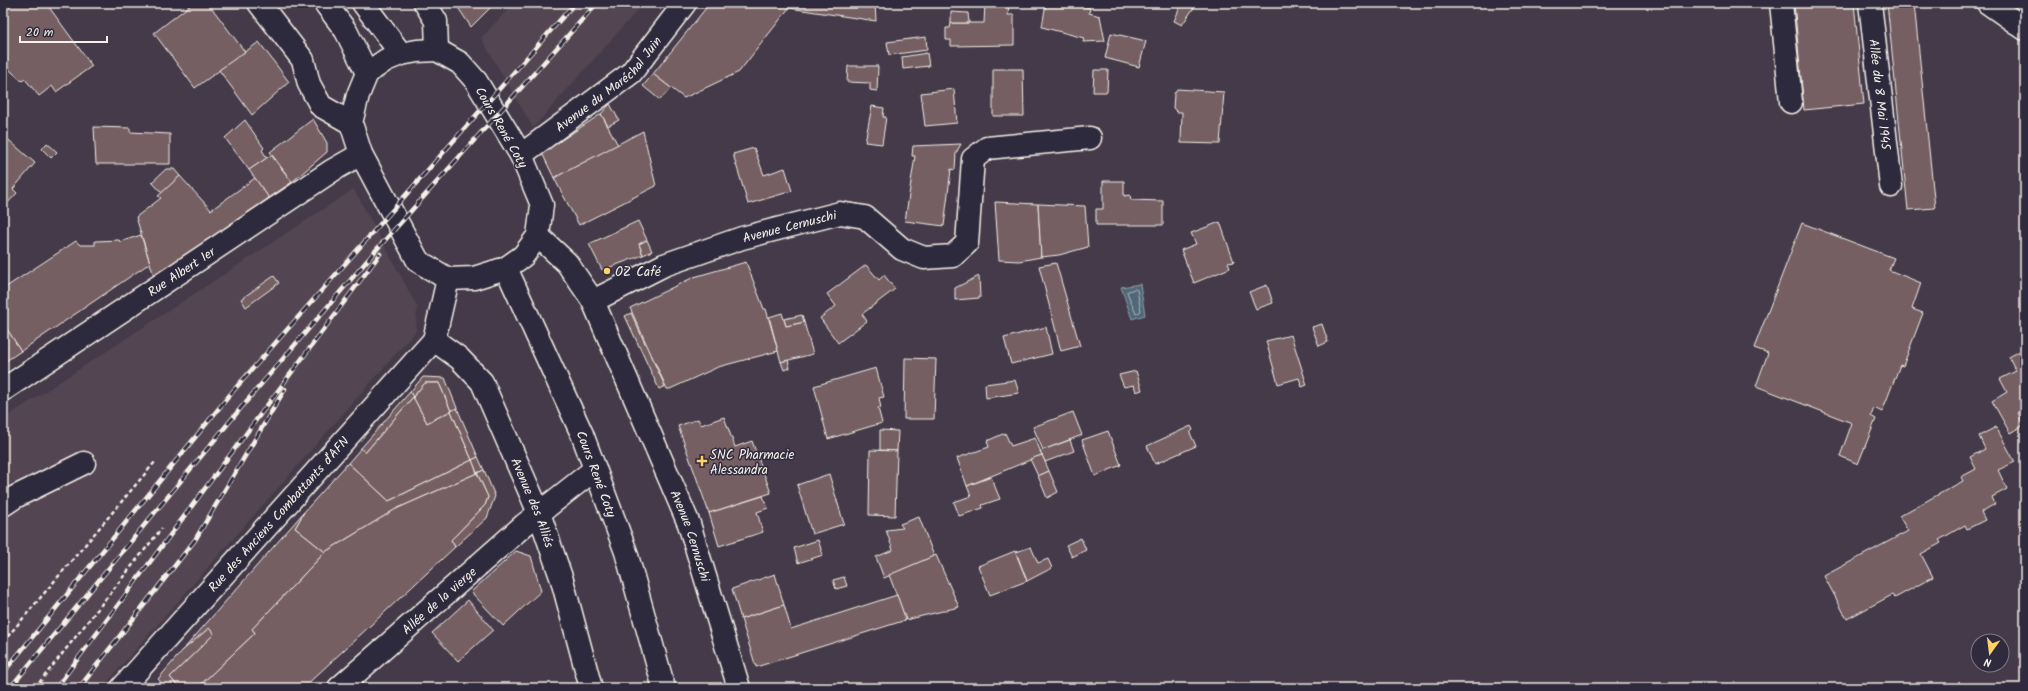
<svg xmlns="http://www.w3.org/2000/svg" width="2028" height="691" font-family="Kalam,sans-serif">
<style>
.built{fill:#534551}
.water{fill:#4f6779;stroke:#919ea5}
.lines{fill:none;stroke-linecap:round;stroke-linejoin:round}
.shore{stroke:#b2babc;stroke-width:1}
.building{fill:#755f64;stroke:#f4f1e8}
.minor-casing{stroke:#f4f1e8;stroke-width:25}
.major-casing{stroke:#f4f1e8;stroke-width:25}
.path{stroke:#f4f1e8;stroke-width:2.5;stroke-dasharray:4 3;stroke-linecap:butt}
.minor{stroke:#2f2a3d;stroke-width:22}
.major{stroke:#2f2a3d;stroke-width:22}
.rail-casing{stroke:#f4f1e8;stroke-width:4.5}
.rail{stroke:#2f2a3d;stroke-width:3;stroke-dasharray:9;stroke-linecap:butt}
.poi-dot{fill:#ffd166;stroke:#2f2a3d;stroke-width:1.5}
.labels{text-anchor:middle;stroke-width:3;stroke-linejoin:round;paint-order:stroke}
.street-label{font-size:13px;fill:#f4f1e8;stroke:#2f2a3d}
.poi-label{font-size:13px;fill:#f4f1e8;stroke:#2f2a3d;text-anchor:start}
</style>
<rect width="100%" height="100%" fill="#443a49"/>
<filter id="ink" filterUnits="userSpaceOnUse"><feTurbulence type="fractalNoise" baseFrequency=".025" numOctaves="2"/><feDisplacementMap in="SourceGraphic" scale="8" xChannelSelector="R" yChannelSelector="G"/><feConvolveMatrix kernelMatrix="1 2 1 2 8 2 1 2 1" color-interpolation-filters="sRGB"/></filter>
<g filter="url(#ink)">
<g class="built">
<path d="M 514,3 L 644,3 L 533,128 L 481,38 Z"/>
<path d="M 354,189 L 417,306 L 416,331 L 102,688 L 3,688 L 3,419 Z"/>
</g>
<path class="water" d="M 1140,284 L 1145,315 L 1132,319 L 1121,287 Z"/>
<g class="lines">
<path class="shore" d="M 1135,289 L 1137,290 L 1141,311 L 1136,314 L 1127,292 Z"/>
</g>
<g class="building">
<path d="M 3,3 L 46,3 L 92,66 L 56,92 L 52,86 L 39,96 L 25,79 L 22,81 L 3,64 Z"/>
<path d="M 193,3 L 208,3 L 245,52 L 195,88 L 154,33 Z"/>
<path d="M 455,3 L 495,3 L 471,27 Z"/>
<path d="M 710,3 L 875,3 L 876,21 L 789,8 L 739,72 L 684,98 L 653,74 Z"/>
<path d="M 985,3 L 1009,3 L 1008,15 L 1014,15 L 1014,45 L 951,46 L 951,40 L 946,40 L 946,28 L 950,28 L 951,23 L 984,23 Z"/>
<path d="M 1046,3 L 1075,3 L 1075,5 L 1090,8 L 1089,13 L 1100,16 L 1105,41 L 1083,42 L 1084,38 L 1042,27 Z"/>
<path d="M 1182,3 L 1197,3 L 1182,25 L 1174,21 Z"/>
<path d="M 1794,3 L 1854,3 L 1864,104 L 1804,110 Z"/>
<path d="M 1887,3 L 1914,3 L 1935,208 L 1908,210 Z"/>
<path d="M 951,12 L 968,13 L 969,23 L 951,23 Z"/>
<path d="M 1111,33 L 1146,41 L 1139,67 L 1105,58 Z"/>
<path d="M 926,37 L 927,50 L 889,55 L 887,42 Z"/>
<path d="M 259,42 L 289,82 L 252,115 L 219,70 Z"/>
<path d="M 927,53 L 929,66 L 903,69 L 902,57 Z"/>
<path d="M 848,66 L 878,66 L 877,91 L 870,90 L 870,83 L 847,82 Z"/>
<path d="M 993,69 L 1023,69 L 1024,116 L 993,116 Z"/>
<path d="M 1094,70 L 1108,70 L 1107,92 L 1093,92 Z"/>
<path d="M 653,74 L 671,88 L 660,100 L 643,86 Z"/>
<path d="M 954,89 L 957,123 L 925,126 L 921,93 Z"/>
<path d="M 1177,89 L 1224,92 L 1220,144 L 1181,143 L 1182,112 L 1177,112 L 1173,108 L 1174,94 Z"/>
<path d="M 610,104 L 619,120 L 608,126 L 601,114 Z"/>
<path d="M 872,106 L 884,108 L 883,117 L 886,117 L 882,144 L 865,142 Z"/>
<path d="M 601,114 L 618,145 L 554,178 L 542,153 Z"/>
<path d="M 313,119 L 327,143 L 327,152 L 292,182 L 270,152 Z"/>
<path d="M 245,120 L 264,148 L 262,150 L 267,158 L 249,170 L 225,138 Z"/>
<path d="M 94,127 L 130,128 L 130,132 L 170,134 L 170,164 L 96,164 Z"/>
<path d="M 643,131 L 656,186 L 579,225 L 554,178 Z"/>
<path d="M 3,135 L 35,163 L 13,189 L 17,193 L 4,207 Z"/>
<path d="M 47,143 L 57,152 L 51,158 L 42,149 Z"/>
<path d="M 961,144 L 956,153 L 955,170 L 951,169 L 944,226 L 905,221 L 915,156 L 912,156 L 913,146 Z"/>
<path d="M 754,148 L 764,175 L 785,168 L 792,191 L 748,204 L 733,154 Z"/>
<path d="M 271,155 L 292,182 L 269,198 L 249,170 Z"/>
<path d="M 166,169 L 174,169 L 180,176 L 162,193 L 152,182 Z"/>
<path d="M 180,176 L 211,210 L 255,178 L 269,198 L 154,276 L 136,217 L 161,198 L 158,196 Z"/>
<path d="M 1103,181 L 1124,181 L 1124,196 L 1130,195 L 1131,200 L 1163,201 L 1163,225 L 1096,225 L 1096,209 L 1103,209 Z"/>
<path d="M 995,202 L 1038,204 L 1041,257 L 1019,261 L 999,260 Z"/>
<path d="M 1038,204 L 1085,206 L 1088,247 L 1059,255 L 1041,257 Z"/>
<path d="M 638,221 L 647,240 L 639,244 L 643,255 L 602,270 L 589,244 Z"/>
<path d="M 1220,222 L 1234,262 L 1228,263 L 1230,268 L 1194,283 L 1181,250 L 1196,244 L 1191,233 Z"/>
<path d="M 1802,223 L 1894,258 L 1889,270 L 1921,283 L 1912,309 L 1923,313 L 1903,366 L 1900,365 L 1882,412 L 1874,408 L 1871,416 L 1876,419 L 1858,464 L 1840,456 L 1852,423 L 1756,386 L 1768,353 L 1754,348 Z"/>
<path d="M 141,235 L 150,263 L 21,351 L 3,323 L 3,296 L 5,295 L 3,289 L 76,241 L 80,245 L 95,245 L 95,241 L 119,240 L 120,242 Z"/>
<path d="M 647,240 L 652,251 L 643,255 L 639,244 Z"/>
<path d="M 746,262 L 764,309 L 766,309 L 778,351 L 718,367 L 670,389 L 667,389 L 630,308 L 694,277 Z"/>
<path d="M 1056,263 L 1080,346 L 1061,351 L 1039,266 Z"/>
<path d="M 866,265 L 879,280 L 884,275 L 895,289 L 862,314 L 867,321 L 838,343 L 820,318 L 836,306 L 827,294 Z"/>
<path d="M 274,276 L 279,283 L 246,307 L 241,299 Z"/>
<path d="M 979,276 L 980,298 L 955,300 L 955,288 Z"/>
<path d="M 1267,285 L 1273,303 L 1256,309 L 1249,292 Z"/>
<path d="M 631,313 L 665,386 L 659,389 L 625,316 Z"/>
<path d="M 782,313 L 786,326 L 804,322 L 813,354 L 781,362 L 769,317 Z"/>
<path d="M 802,315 L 804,322 L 786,326 L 784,319 Z"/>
<path d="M 3,323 L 21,351 L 3,363 Z"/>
<path d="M 1322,324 L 1328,342 L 1319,346 L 1312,327 Z"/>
<path d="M 1046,327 L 1052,354 L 1011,364 L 1004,338 Z"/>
<path d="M 1291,335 L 1307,385 L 1302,387 L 1299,378 L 1278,384 L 1266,341 Z"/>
<path d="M 2025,348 L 2025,409 L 2018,413 L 2024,425 L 2010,433 L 1992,401 L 2007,392 L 2000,379 L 2016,371 L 2009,357 Z"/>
<path d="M 905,358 L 936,359 L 934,419 L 904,419 Z"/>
<path d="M 788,360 L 790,368 L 784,370 L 781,362 Z"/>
<path d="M 876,368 L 884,397 L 879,398 L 881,408 L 878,408 L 882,423 L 828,439 L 814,386 Z"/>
<path d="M 1136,371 L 1142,390 L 1136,392 L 1134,385 L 1124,387 L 1119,375 Z"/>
<path d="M 423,377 L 445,378 L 457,408 L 451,411 L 439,383 L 425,383 L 413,397 L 410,392 Z"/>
<path d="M 1015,380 L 1019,393 L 986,398 L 985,384 Z"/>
<path d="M 425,383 L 439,383 L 451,411 L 427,423 L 413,397 Z"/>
<path d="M 410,392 L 413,397 L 365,453 L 361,448 Z"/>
<path d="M 413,397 L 427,423 L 451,411 L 472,460 L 389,501 L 348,463 L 361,448 L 365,453 Z"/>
<path d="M 457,408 L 478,457 L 472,460 L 451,411 Z"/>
<path d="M 1073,412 L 1082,435 L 1043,450 L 1033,427 Z"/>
<path d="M 724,417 L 735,447 L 752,441 L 771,493 L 709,513 L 678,426 L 698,419 L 701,425 Z"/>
<path d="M 1191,426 L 1193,430 L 1190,433 L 1196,446 L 1155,464 L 1147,446 Z"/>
<path d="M 1996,427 L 2015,462 L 1998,470 L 2007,489 L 1992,497 L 1995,504 L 1981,512 L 1985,520 L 1967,529 L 1965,525 L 1939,540 L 1941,543 L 1921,554 L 1933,577 L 1895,598 L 1892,595 L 1847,619 L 1824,576 L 1908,531 L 1899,516 L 1963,481 L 1961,477 L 1976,469 L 1970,457 L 1985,449 L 1979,436 Z"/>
<path d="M 880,430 L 898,431 L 897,451 L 880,450 Z"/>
<path d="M 1108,431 L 1121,465 L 1095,476 L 1082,440 Z"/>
<path d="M 1005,433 L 1011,446 L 1035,438 L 1042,455 L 967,486 L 957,458 L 989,447 L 987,441 Z"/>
<path d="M 1070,440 L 1074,451 L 1045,462 L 1040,451 Z"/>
<path d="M 870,450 L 897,451 L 895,516 L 869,515 Z"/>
<path d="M 1042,455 L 1049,471 L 1038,476 L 1030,459 Z"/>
<path d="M 478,457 L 484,470 L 477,473 L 472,460 Z"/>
<path d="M 472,460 L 477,473 L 396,509 L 325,552 L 295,528 L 304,512 L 348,463 L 389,501 Z"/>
<path d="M 484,470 L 495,496 L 487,518 L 455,547 L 451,540 L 485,505 L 488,497 L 477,473 Z"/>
<path d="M 1049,471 L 1058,492 L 1047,498 L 1038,476 Z"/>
<path d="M 477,473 L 488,497 L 485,505 L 451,540 L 455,547 L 303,688 L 197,688 L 255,633 L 252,629 L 325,552 L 396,509 Z"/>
<path d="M 829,474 L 844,524 L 812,534 L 797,485 Z"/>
<path d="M 991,477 L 1000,499 L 982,505 L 983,508 L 959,516 L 954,502 L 971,496 L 967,486 Z"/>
<path d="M 763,496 L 768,508 L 757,512 L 763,532 L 719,546 L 709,513 Z"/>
<path d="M 304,512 L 295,528 L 325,552 L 252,629 L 255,633 L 197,688 L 179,688 L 170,677 L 214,634 L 209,628 L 182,651 Z"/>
<path d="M 919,517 L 934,556 L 884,578 L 876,557 L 893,550 L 886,530 L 903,528 L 900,524 Z"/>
<path d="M 1081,538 L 1086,550 L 1072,557 L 1066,545 Z"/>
<path d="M 818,540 L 823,555 L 798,563 L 794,548 Z"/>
<path d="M 1031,547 L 1038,563 L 1048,559 L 1052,568 L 1027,581 L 1016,552 Z"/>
<path d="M 516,551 L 531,556 L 541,591 L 503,626 L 471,592 Z"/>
<path d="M 1015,551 L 1027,581 L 990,595 L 978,566 Z"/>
<path d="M 936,555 L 959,607 L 906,620 L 889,575 Z"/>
<path d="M 775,574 L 784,605 L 741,619 L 732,589 Z"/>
<path d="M 844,577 L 847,586 L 836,589 L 833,580 Z"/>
<path d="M 897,595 L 906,620 L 756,667 L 741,619 L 784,605 L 791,629 Z"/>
<path d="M 468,600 L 493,630 L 458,661 L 432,633 Z"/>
<path d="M 209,628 L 214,634 L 170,677 L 179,688 L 166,688 L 158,679 L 182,651 Z"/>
</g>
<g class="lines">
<defs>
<g id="minor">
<path d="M 259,3 L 303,60 L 309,84 L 321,106 L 351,123"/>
<path d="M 425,3 L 436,21 L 437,50"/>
<path d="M 1781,3 L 1791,102"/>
<path id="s1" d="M 1870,3 L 1891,186"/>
<path d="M 1988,3 L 2025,29"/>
<path id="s2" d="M 521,155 L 631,73 L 685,3"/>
<path id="s3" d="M 538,236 L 567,263 L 593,301 L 689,524 L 739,688"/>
<path id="s4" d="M 506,268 L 582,434 L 626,552 L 664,688"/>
<path id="s5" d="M 593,301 L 664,265 L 742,238 L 840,213 L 865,217 L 902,249 L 924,258 L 953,256 L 967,243 L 973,159 L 987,148 L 1090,138"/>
<path id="s6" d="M 434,340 L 459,358 L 482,382 L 539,513 L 562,580 L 591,688"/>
<path id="s7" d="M 3,390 L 333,170 L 361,154"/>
<path d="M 3,505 L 15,497 L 84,463"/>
<path id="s8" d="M 339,688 L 524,525 L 595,469"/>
</g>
<g id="major">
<path d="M 325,3 L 346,31 L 367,73"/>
<path d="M 363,3 L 401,54"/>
<path d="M 437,50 L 460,63 L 476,81 L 521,155 L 542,205 L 538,236 L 523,256 L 506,268 L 474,278 L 448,279 L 418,261 L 361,154 L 351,123 L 358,95 L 367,73 L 386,60 L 401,54 L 417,51 Z"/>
<path id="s9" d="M 122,688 L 434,340 L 448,279"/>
</g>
</defs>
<use href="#minor" class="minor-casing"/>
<use href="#major" class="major-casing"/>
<g class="path">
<path d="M 3,642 L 155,462"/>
<path d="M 35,688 L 162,528"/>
</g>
<use href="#minor" class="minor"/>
<use href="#major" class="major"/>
<defs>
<g id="rail">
<path d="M 3,673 L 233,391 L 575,3"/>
<path d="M 10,688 L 245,403 L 377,249 L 597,3"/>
<path d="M 56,688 L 380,254"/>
<path d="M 79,688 L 195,540 L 285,389"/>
</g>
</defs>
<use href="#rail" class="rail-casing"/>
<use href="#rail" class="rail"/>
</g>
</g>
<g class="poi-dot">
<circle cx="607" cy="271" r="4"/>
<path d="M700 455h4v4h4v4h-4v4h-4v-4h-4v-4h4z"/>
</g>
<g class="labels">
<g class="street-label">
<text dy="5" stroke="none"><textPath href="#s2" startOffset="113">Avenue du Maréchal Juin</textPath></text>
<text dy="5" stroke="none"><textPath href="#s1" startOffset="92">Allée du 8 Mai 1945</textPath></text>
<text transform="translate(502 127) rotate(60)" y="5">Cours René Coty</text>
<text dy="5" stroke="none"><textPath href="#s5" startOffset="211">Avenue Cernuschi</textPath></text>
<text dy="5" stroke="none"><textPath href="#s7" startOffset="214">Rue Albert 1er</textPath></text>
<text dy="5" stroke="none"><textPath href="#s4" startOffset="225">Cours René Coty</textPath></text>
<text dy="5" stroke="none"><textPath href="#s6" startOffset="195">Avenue des Alliés</textPath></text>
<text dy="5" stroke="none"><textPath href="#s9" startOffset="234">Rue des Anciens Combattants d'AFN</textPath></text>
<text dy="5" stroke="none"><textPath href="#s3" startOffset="340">Avenue Cernuschi</textPath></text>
<text dy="5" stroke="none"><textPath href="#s8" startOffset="133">Allée de la vierge</textPath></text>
</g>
<g class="poi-label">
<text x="615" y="276">OZ Café</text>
<text x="710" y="459">SNC Pharmacie<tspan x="710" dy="15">Alessandra</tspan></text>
</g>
</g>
<rect width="2028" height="691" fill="none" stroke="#2f2a3d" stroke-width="16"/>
<rect x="8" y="8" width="2012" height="675" fill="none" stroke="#f4f1e8" stroke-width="1.5" filter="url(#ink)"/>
<g transform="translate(1990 653) rotate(194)"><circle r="19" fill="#2f2a3d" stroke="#7e7a81"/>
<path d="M0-3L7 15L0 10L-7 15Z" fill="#ffd166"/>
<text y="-6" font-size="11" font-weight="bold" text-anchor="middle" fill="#f4f1e8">N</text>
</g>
<path d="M20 36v6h87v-6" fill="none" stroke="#f4f1e8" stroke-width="2"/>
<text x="26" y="36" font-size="12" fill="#f4f1e8" stroke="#2f2a3d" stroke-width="3" paint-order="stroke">20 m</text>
</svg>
